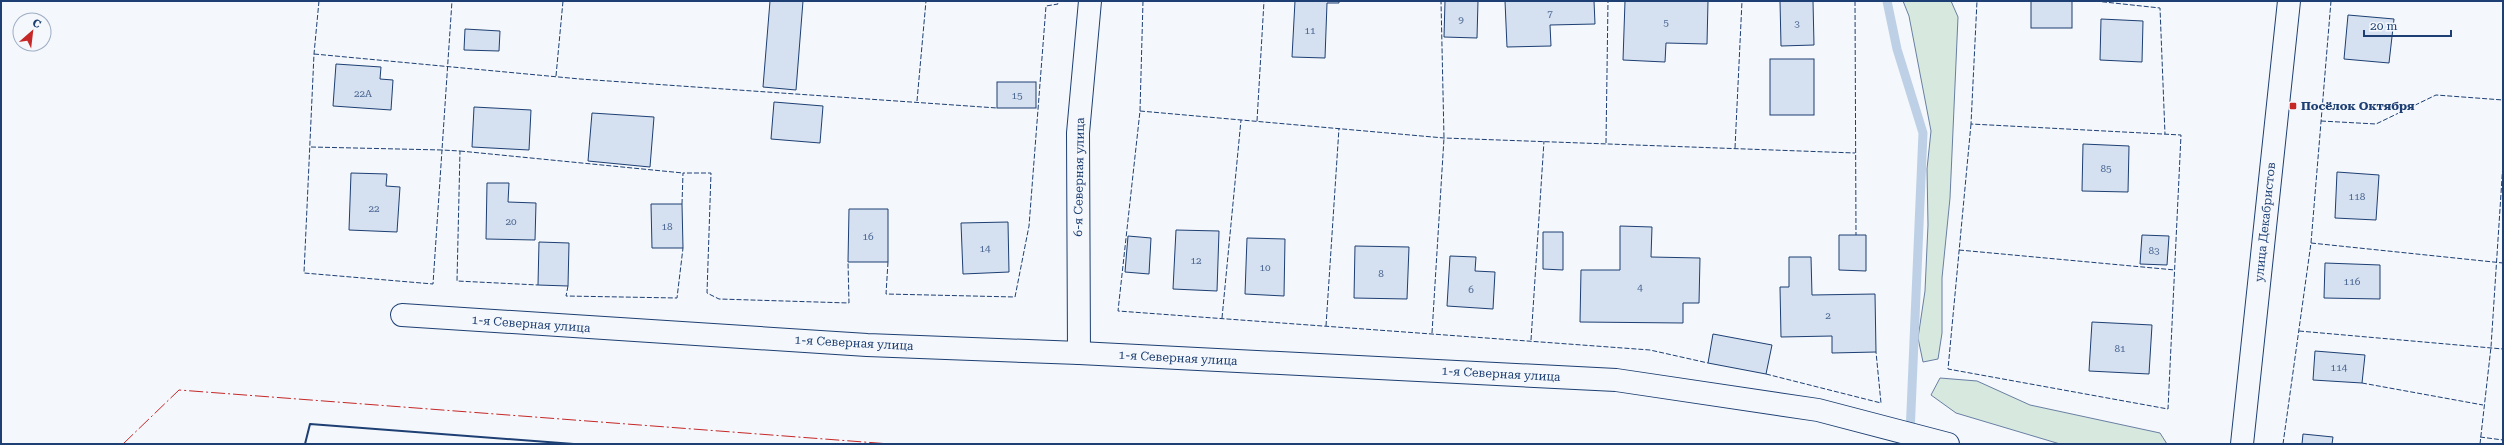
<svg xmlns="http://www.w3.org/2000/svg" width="2504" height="445" font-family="'Roboto Serif',serif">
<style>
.green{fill:#d7e8df;stroke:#687fa3}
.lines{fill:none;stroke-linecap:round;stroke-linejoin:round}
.stream{stroke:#bed0e5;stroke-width:9}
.building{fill:#d5e0f0;stroke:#1d3f73}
.minor-casing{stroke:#1d3f73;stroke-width:24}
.trunk-casing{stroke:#1d3f73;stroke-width:24}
.minor{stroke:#f4f7fb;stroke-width:22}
.trunk{stroke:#f4f7fb;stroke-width:22}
.fence{stroke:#1d3f73;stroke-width:1;stroke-dasharray:5 2;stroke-linecap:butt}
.wall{stroke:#1d3f73;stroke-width:2}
.power{stroke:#c62828;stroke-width:1;stroke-dasharray:14 3 2 3;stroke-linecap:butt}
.poi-dot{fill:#c62828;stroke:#f4f7fb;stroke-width:1.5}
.labels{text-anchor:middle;stroke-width:3;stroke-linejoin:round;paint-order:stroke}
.number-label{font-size:10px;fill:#4b6792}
.poi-label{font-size:12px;font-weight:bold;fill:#1d3f73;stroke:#f4f7fb;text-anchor:start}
.street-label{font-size:12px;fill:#1d3f73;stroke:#f4f7fb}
</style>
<rect width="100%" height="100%" fill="#f4f7fb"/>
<g class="green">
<path d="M 1903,1 L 1951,1 L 1958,17 L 1950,198 L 1942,278 L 1942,333 L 1938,359 L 1923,362 L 1918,338 L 1925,291 L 1928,225 L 1927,169 L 1931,131 L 1909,16 Z"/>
<path d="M 1940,378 L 1977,381 L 2030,405 L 2160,433 L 2167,444 L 2060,444 L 1956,413 L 1931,395 Z"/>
</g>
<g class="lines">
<path class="stream" d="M 1887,1 L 1897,49 L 1923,133 L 1910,434"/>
</g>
<g class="building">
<path d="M 770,1 L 803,1 L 796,90 L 763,87 Z"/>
<path d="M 1295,1 L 1339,1 L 1339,3 L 1327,3 L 1325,58 L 1292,57 Z"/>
<path d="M 1445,1 L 1478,1 L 1477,38 L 1444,37 Z"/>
<path d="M 1505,1 L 1594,1 L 1595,24 L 1550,25 L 1551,46 L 1507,47 Z"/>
<path d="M 1625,1 L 1708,1 L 1707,44 L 1666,43 L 1665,62 L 1623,60 Z"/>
<path d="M 1780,1 L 1813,1 L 1814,45 L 1781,46 Z"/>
<rect x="2031" y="1" width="41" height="27"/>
<path d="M 2348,15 L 2394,19 L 2389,63 L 2344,59 Z"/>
<path d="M 2101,19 L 2143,21 L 2142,62 L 2100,60 Z"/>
<path d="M 465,29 L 500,31 L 499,51 L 464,50 Z"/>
<rect x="1770" y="59" width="44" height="56"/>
<path d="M 336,64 L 381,67 L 380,79 L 393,80 L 391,110 L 333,106 Z"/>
<rect x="997" y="82" width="39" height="26"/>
<path d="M 774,102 L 823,106 L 820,143 L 771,139 Z"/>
<path d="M 474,107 L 531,110 L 529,150 L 472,147 Z"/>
<path d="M 592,113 L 654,117 L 650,167 L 588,161 Z"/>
<path d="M 2083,144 L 2129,146 L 2128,192 L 2082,191 Z"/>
<path d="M 2337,172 L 2379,175 L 2376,220 L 2335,218 Z"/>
<path d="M 351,173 L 387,174 L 386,186 L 400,187 L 397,232 L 349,230 Z"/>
<path d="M 487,183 L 509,183 L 508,202 L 536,203 L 535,240 L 486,239 Z"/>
<path d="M 651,204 L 682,204 L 683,248 L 652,248 Z"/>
<path d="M 849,209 L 888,209 L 888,262 L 848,262 Z"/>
<path d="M 1008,222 L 1009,272 L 963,274 L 961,223 Z"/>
<path d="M 1620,226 L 1652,227 L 1651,257 L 1700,258 L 1699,303 L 1683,303 L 1683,323 L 1580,322 L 1581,270 L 1620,270 Z"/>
<path d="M 1176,230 L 1219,231 L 1217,291 L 1173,289 Z"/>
<path d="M 1543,232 L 1563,232 L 1563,270 L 1543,269 Z"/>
<path d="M 1839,235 L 1866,235 L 1866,271 L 1839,270 Z"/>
<path d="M 2142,235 L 2169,236 L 2167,265 L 2140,264 Z"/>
<path d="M 1128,236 L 1151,238 L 1149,274 L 1125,272 Z"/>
<path d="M 1247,238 L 1285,239 L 1284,296 L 1245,294 Z"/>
<path d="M 539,242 L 569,243 L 568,286 L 538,285 Z"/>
<path d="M 1355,246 L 1409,247 L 1407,299 L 1354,298 Z"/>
<path d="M 1450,256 L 1476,257 L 1475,271 L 1495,272 L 1493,309 L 1447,306 Z"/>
<path d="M 1789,257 L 1811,257 L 1812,295 L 1875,294 L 1876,352 L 1832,353 L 1832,336 L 1781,337 L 1780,287 L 1789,287 Z"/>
<path d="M 2325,263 L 2380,265 L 2380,299 L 2324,298 Z"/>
<path d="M 2092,322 L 2152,325 L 2149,374 L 2089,371 Z"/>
<path d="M 1713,334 L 1772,345 L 1766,374 L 1708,363 Z"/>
<path d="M 2315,351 L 2365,355 L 2362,383 L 2313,380 Z"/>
<path d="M 2303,434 L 2333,437 L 2332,444 L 2302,444 Z"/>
</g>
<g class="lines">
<defs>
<g id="minor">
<path d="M 402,315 L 867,345 L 1079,353 L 1616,380 L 1818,410 L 1948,444"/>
<path d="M 1079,353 L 1078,133 L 1090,1"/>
</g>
<path id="trunk" d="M 2242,444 L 2289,1"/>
</defs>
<use href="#minor" class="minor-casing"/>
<use href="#trunk" class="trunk-casing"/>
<use href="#minor" class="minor"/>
<use href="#trunk" class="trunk"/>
<g class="fence">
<path d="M 319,1 L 314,54 L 304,273 L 433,284 L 442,150 L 460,151 L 457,281 L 538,285"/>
<path d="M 1143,1 L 1140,111 L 1118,311 L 1650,350 L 1708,363"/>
<path d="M 1855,1 L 1856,235"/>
<path d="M 2095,1 L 2160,8 L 2165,134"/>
<path d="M 2503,1 L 2503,16"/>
<path d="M 314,54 L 580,79 L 997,108"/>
<path d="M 556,76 L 563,1"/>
<path d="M 917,101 L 926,1"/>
<path d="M 1140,111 L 1444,138 L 1855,153"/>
<path d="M 1257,121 L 1264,1"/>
<path d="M 2321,121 L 2376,124 L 2436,95 L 2503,100"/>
<path d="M 1971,124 L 1948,369 L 2168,409 L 2181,135 L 1971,124 L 1977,1"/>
<path d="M 1606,143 L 1608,1"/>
<path d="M 311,147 L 442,150 L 452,1"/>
<path d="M 1735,148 L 1742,1"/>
<path d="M 460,151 L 683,173"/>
<path d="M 682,204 L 683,173 L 711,173 L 707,293 L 719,299 L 849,303 L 848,262"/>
<path d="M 2311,243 L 2503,263"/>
<path d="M 1959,250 L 2175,270"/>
<path d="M 888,262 L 886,294 L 1015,297 L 1029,226 L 1046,6 L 1058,4 L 1057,1"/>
<path d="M 568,286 L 566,296 L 677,298 L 683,248"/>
<path d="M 1222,318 L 1241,120"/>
<path d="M 1326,326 L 1339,128"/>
<path d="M 2299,331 L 2503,349"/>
<path d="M 1432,333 L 1444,138 L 1441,1"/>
<path d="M 1531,340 L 1544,141"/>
<path d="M 1766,374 L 1881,403 L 1876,352"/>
<path d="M 2362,383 L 2483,405"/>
<path d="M 2480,437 L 2503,440"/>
<path d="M 2283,444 L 2311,243 L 2331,1"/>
<path d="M 2480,444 L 2491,347 L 2503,163"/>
</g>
<path class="wall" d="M 305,444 L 310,424 L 574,444"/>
<path class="power" d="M 123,444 L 179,390 L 890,444"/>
</g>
<rect class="poi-dot" x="2289" y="102" width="8" height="8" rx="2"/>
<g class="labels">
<g class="number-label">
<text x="1550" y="17">7</text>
<text x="1461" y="23">9</text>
<text x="1666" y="26">5</text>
<text x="1797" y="27">3</text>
<text x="1310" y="34">11</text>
<text x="363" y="97">22А</text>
<text x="1017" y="99">15</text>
<text x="2106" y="172">85</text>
<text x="2357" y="200">118</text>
<text x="374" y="212">22</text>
<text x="511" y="225">20</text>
<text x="667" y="230">18</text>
<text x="868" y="240">16</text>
<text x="985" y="252">14</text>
<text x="2154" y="254">83</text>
<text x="1196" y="264">12</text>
<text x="1265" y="271">10</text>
<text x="1381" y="277">8</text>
<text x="2352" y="285">116</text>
<text x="1640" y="291">4</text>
<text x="1471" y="293">6</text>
<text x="1828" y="319">2</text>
<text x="2120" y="352">81</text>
<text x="2339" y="371">114</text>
</g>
<g class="poi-label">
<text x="2301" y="110">Посёлок Октября</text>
</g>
<g class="street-label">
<text transform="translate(1079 177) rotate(-89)" y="4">6-я Северная улица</text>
<text transform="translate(2265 222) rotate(-84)" y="4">улица Декабристов</text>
<text transform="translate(531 324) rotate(4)" y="4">1-я Северная улица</text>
<text transform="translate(854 343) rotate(3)" y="4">1-я Северная улица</text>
<text transform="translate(1178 358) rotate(3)" y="4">1-я Северная улица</text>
<text transform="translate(1501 374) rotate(3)" y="4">1-я Северная улица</text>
</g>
</g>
<rect width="2504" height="445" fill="none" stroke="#1d3f73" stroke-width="4"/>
<g transform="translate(32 32) rotate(28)"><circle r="19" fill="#f4f7fb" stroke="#9eadc5"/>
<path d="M0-3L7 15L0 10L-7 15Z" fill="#c62828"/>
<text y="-6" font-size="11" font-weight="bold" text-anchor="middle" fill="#1d3f73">С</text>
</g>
<path d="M2364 30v6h87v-6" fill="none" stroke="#1d3f73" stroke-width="2"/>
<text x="2370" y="30" font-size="12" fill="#1d3f73" stroke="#f4f7fb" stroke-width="3" paint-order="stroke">20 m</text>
</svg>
